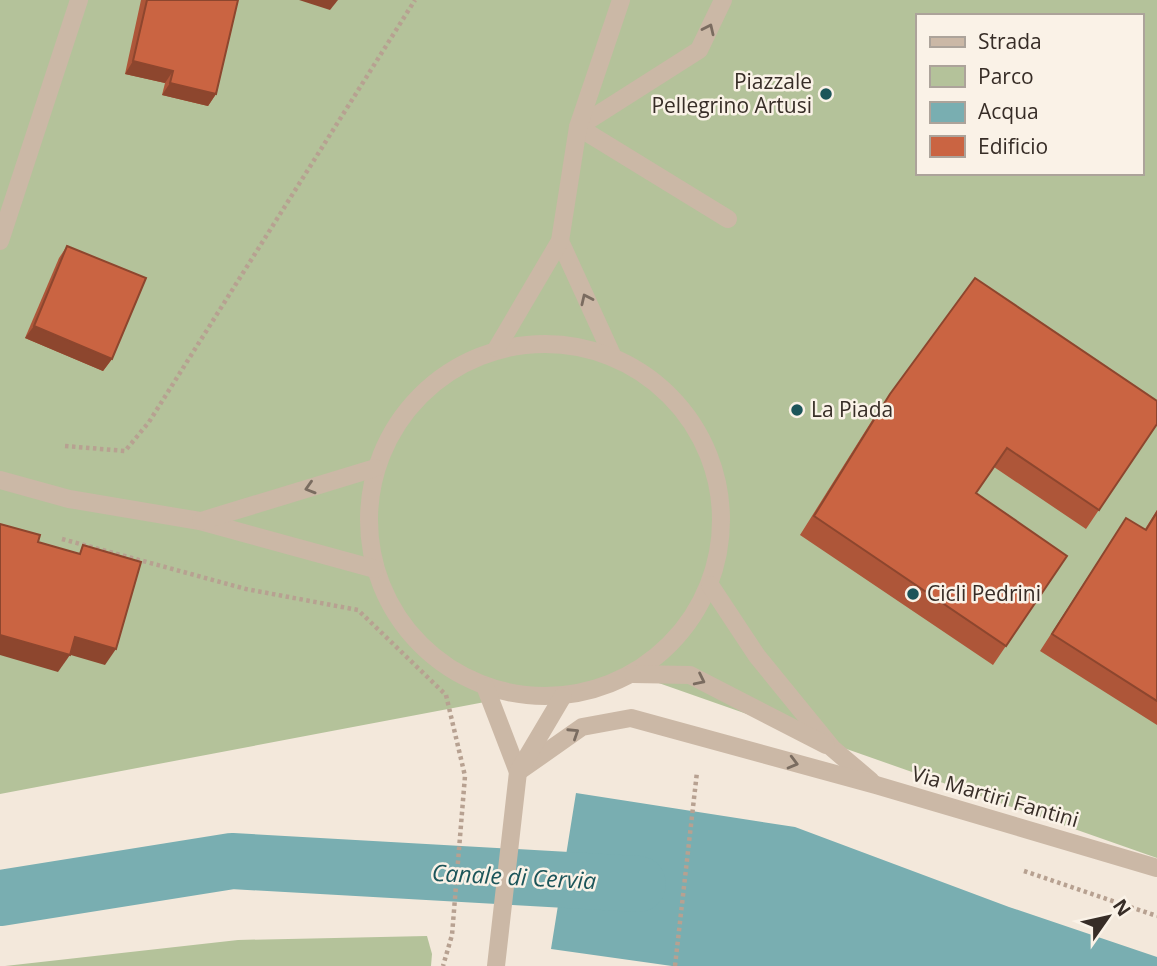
<svg xmlns="http://www.w3.org/2000/svg" width="1157" height="966" font-family="'Open Sans',sans-serif">
<style>
.green{fill:#b4c29a;fill-rule:evenodd}
.water{fill:#79aeb1}
.lines{fill:none;stroke-linecap:round;stroke-linejoin:round}
.canal{stroke:#79aeb1;stroke-width:56}
.path{stroke:#b7a191;stroke-width:4.5;stroke-dasharray:3.5 3.5;stroke-linecap:butt}
.service{stroke:#cbb8a6;stroke-width:18}
.minor{stroke:#cbb8a6;stroke-width:18}
.tertiary{stroke:#cbb8a6;stroke-width:18}
.wall{fill:#ae5639}
.shaded-wall{fill:#8d462e}
.building{fill:#ca6442;stroke:#8d462e;stroke-width:2}
.oneway{stroke:#7a6c60}
.poi-dot{fill:#1c555a;stroke:#faf2e7;stroke-width:2.5}
.labels{text-anchor:middle;stroke-width:5;stroke-linejoin:round;paint-order:stroke}
.poi-label{font-size:21px;fill:#372d27;stroke:#faf2e7;text-anchor:start}
.street-label{font-size:21px;fill:#372d27;stroke:#faf2e7}
.water-label{font-size:23px;font-style:italic;fill:#1c555a;stroke:#faf2e7}
</style>
<rect width="100%" height="100%" fill="#f3e8db"/>
<g class="green">
<path d="M 0,0 L 1157,0 L 1157,858 L 633,674 L 0,794 ZM 917,16 L 1141,16 L 1141,173 L 917,173 Z"/>
<path d="M 427,936 L 432,954 L 431,966 L 5,966 L 238,940 Z"/>
</g>
<path class="water" d="M 576,793 L 795,827 L 1009,907 L 1157,957 L 1157,966 L 672,966 L 551,949 Z"/>
<g class="lines">
<path class="canal" d="M 0,898 L 232,861 L 638,884"/>
<g class="path">
<path d="M 65,446 L 125,451 L 149,422 L 415,0"/>
<path d="M 62,539 L 246,589 L 358,610 L 446,695 L 465,776 L 452,935 L 443,966"/>
<path d="M 1024,871 L 1157,916"/>
<path d="M 675,966 L 697,772"/>
</g>
<path class="service" d="M 723,0 L 699,50 L 578,127 L 728,219"/>
<path class="minor" d="M 0,241 L 79,0"/>
<g class="tertiary">
<path d="M 560,241 L 613,357"/>
<circle cx="545" cy="520" r="176"/>
<path d="M 497,348 L 560,241 L 578,127 L 621,0"/>
<path d="M 0,480 L 69,499 L 200,521 L 375,569"/>
<path d="M 201,521 L 375,468"/>
<path d="M 710,585 L 757,656 L 832,748 L 871,781"/>
<path d="M 633,674 L 690,675 L 826,745"/>
<path d="M 485,686 L 518,772"/>
<path d="M 518,772 L 582,727 L 631,718 L 876,785 L 1157,868"/>
<path d="M 496,966 L 518,772 L 563,696"/>
</g>
</g>
<g class="wall">
<path d="M 141,0 L 238,0 L 216,94 L 208,106 L 162,95 L 165,83 L 125,74 Z"/>
<path d="M 67,246 L 112,359 L 103,371 L 25,338 L 59,258 Z"/>
<path d="M 890,394 L 1157,424 L 1086,529 L 994,467 L 976,493 L 1067,556 L 993,665 L 800,535 L 876,414 Z"/>
<path d="M 1157,510 L 1157,725 L 1040,651 L 1126,518 L 1145,529 Z"/>
</g>
<g class="shaded-wall">
<path d="M 299,0 L 338,0 L 330,10 Z"/>
<path d="M 133,61 L 173,71 L 165,83 L 125,74 Z"/>
<path d="M 170,83 L 216,94 L 208,106 L 162,95 Z"/>
<path d="M 34,326 L 112,359 L 103,371 L 25,338 Z"/>
<path d="M 0,635 L 70,655 L 58,672 L 0,655 Z"/>
<path d="M 75,637 L 116,649 L 105,665 L 64,653 Z"/>
</g>
<g class="building">
<path d="M 147,0 L 238,0 L 216,94 L 170,83 L 173,71 L 133,61 Z"/>
<path d="M 67,246 L 146,278 L 112,359 L 34,326 Z"/>
<path d="M 975,278 L 1157,401 L 1157,424 L 1099,510 L 1007,448 L 976,493 L 1067,556 L 1006,646 L 814,516 L 890,394 Z"/>
<path d="M 1157,512 L 1157,701 L 1052,634 L 1126,518 L 1146,530 Z"/>
<path d="M 0,524 L 40,535 L 38,542 L 80,554 L 83,545 L 141,562 L 116,649 L 75,637 L 70,655 L 0,635 Z"/>
</g>
<defs><path id="oneway-chevron" d="M-2-3.5L2.5 0L-2 3.5" fill="none" stroke-width="1.6" stroke-linecap="round" stroke-linejoin="round" transform="scale(1.75)"/></defs>
<g class="oneway">
<use href="#oneway-chevron" transform="translate(709 29) rotate(-65)"/>
<use href="#oneway-chevron" transform="translate(586 299) rotate(-115)"/>
<use href="#oneway-chevron" transform="translate(310 488) rotate(163)"/>
<use href="#oneway-chevron" transform="translate(700 680) rotate(26)"/>
<use href="#oneway-chevron" transform="translate(574 733) rotate(-33)"/>
<use href="#oneway-chevron" transform="translate(793 763) rotate(15)"/>
</g>
<g class="poi-dot">
<circle cx="826" cy="94" r="7"/>
<circle cx="797" cy="410" r="7"/>
<circle cx="913" cy="594" r="7"/>
</g>
<g class="labels">
<g class="poi-label">
<text x="812" y="89" text-anchor="end">Piazzale<tspan x="812" dy="24">Pellegrino Artusi</tspan></text>
<text x="811" y="417">La Piada</text>
<text x="927" y="601">Cicli Pedrini</text>
</g>
<g class="street-label">
<text transform="translate(995 797) rotate(16)" y="7">Via Martiri Fantini</text>
</g>
<g class="water-label">
<text transform="translate(514 877) rotate(3)" y="8">Canale di Cervia</text>
</g>
</g>
<rect x="916" y="14" width="228" height="161" fill="#faf2e7" stroke="#aca39a" stroke-width="2"/>
<rect x="930" y="37" width="35" height="10" fill="#cbb8a6" stroke="#aca39a" stroke-width="2"/>
<text x="978" y="49" font-size="21" fill="#372d27">Strada</text>
<rect x="930" y="66" width="35" height="21" fill="#b4c29a" stroke="#aca39a" stroke-width="2"/>
<text x="978" y="84" font-size="21" fill="#372d27">Parco</text>
<rect x="930" y="102" width="35" height="21" fill="#79aeb1" stroke="#aca39a" stroke-width="2"/>
<text x="978" y="119" font-size="21" fill="#372d27">Acqua</text>
<rect x="930" y="136" width="35" height="21" fill="#ca6442" stroke="#aca39a" stroke-width="2"/>
<text x="978" y="154" font-size="21" fill="#372d27">Edificio</text>
<g transform="translate(1108 917) rotate(56)" stroke="#faf2e7" stroke-width="5" paint-order="stroke">
<path d="M0-5L12 26L0 18L-12 26Z" fill="#372d27"/>
<text y="-10" font-size="19" font-weight="bold" text-anchor="middle" fill="#372d27">N</text>
</g>
</svg>
